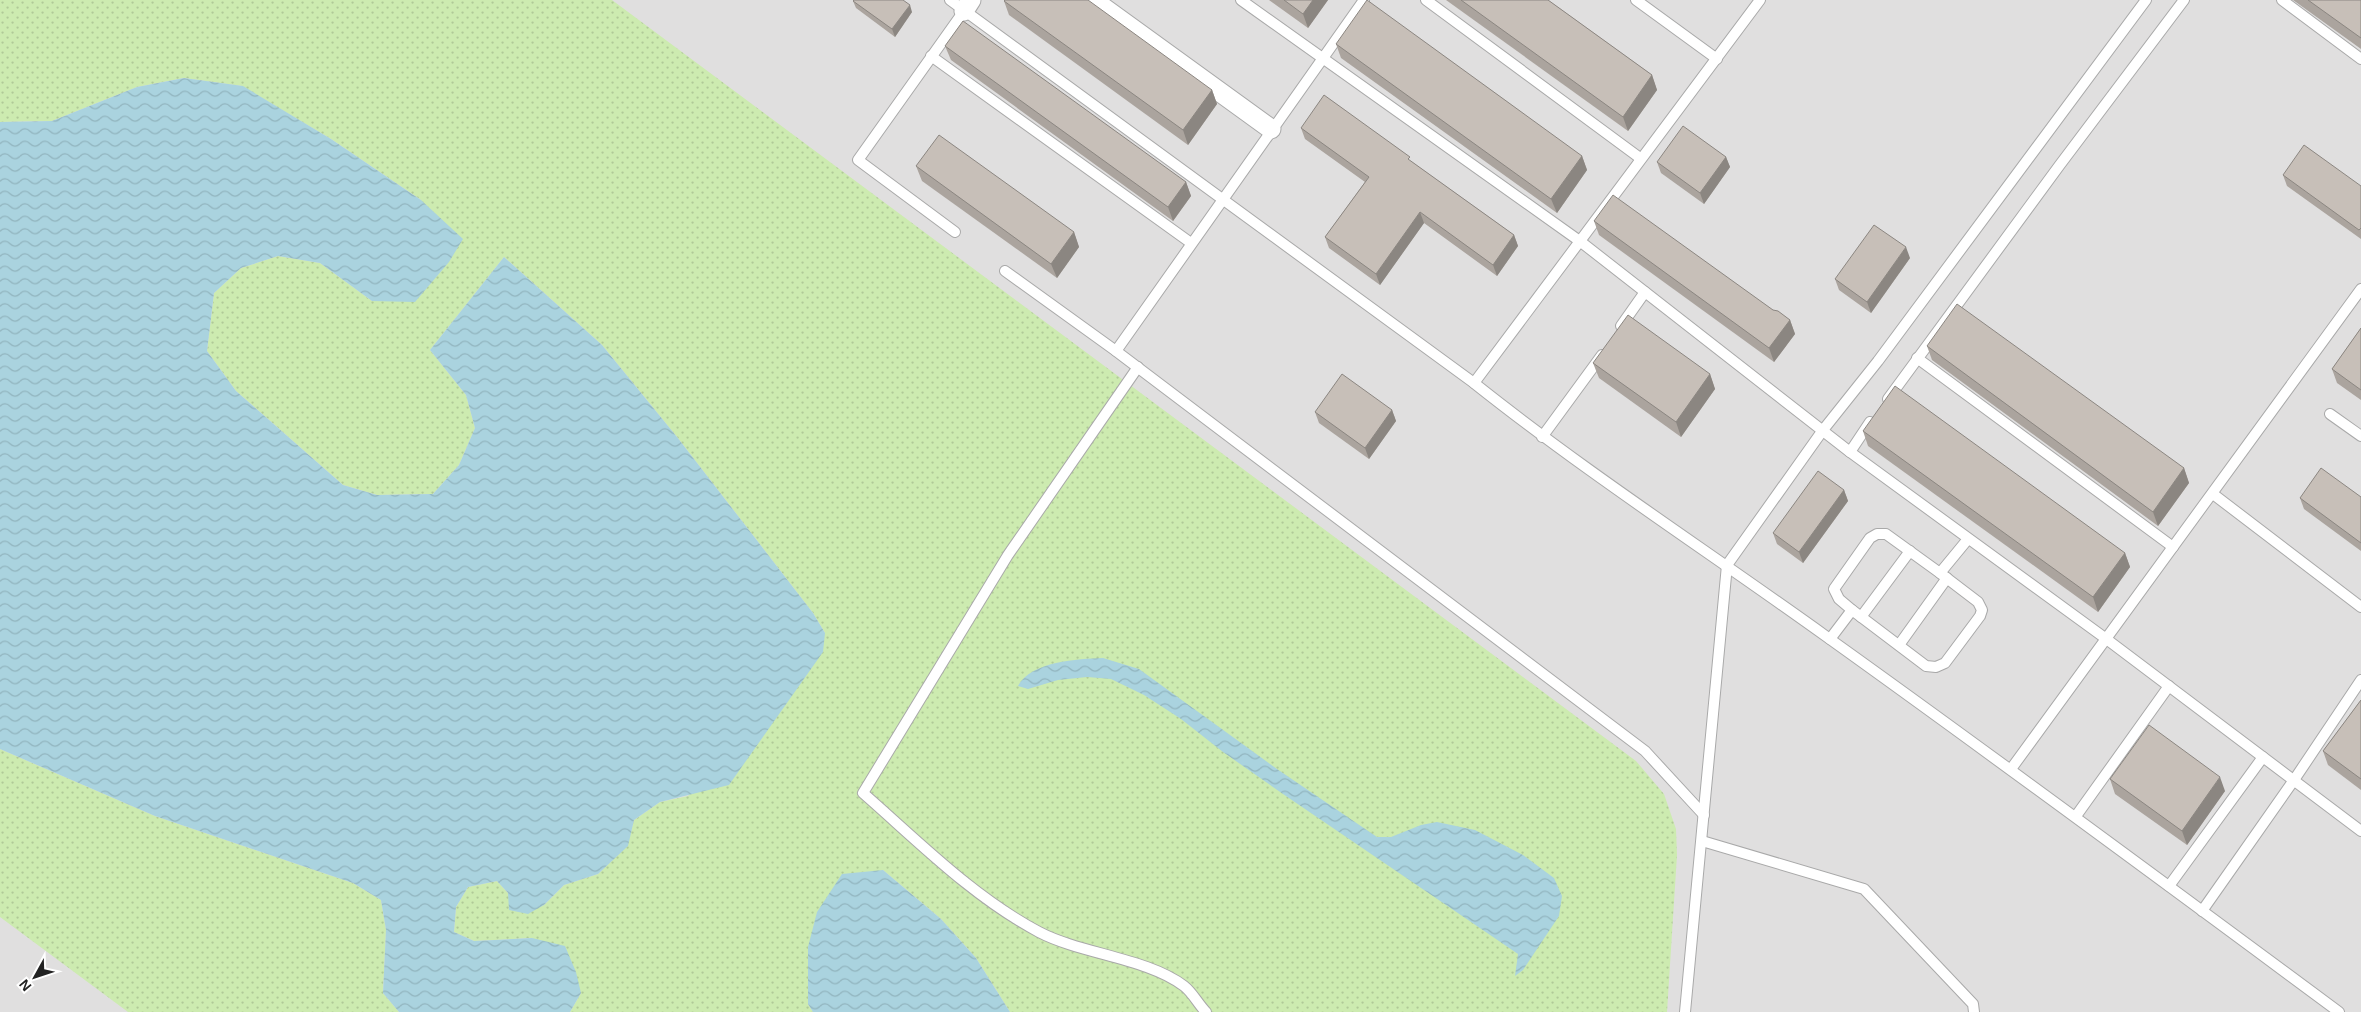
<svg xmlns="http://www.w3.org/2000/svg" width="2361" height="1012" font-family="Helvetica,sans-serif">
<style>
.residential{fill:#e0dfdf}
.grass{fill:url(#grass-dots)}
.water{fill:url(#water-waves)}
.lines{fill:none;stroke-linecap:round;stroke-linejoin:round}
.lane-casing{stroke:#a9a9a9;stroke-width:12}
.street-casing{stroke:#a9a9a9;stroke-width:21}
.lane{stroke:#fff;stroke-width:10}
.street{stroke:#fff;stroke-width:19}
.wall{fill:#aba49e}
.shaded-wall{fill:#8b8681}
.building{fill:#c7bfb8;stroke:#8b8681}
</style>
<defs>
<pattern id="grass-dots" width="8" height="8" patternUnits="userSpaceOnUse" patternTransform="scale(1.25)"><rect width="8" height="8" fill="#cdebb0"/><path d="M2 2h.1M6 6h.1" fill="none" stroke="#b0c997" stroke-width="1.8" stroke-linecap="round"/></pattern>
<pattern id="water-waves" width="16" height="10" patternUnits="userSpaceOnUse" patternTransform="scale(1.25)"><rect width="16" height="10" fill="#aad3df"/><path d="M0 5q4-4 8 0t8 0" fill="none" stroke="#92b5bf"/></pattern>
</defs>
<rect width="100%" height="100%" fill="#f2efe9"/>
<rect class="residential" x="0" y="0" width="2361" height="1012"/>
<g class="grass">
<path d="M 0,0 L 612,0 L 1636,761 L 1664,794 L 1676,829 L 1677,855 L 1667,1012 L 1010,1012 L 976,958 L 941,919 L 883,870 L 808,1004 L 813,1012 L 570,1012 L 581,993 L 532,938 L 474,941 L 454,932 L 456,907 L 468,887 L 497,881 L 508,893 L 544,905 L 564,885 L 598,874 L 627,846 L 634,820 L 660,802 L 688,796 L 825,633 L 813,613 L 677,437 L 602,345 L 504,257 L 430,350 L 466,395 L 475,428 L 459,465 L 433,494 L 377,495 L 343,485 L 236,391 L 207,351 L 214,293 L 241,268 L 278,256 L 320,263 L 372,301 L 421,200 L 331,139 L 242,86 L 184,78 L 137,87 L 52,121 L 0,122 Z"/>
<path d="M 0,749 L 155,816 L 353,883 L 381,900 L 386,930 L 383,993 L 399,1012 L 128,1012 L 0,917 Z"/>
</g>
<g class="water">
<path d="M 184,78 L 243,86 L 331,139 L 421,200 L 463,239 L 449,262 L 415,302 L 372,301 L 320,263 L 278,256 L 241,268 L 214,293 L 207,351 L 236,391 L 343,485 L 377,495 L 433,494 L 459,465 L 475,428 L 466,395 L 430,350 L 504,257 L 602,345 L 677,437 L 813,613 L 825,633 L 823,652 L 729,785 L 660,802 L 634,820 L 628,846 L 598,874 L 564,885 L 544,905 L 528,914 L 509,910 L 508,893 L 497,881 L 468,887 L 456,907 L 454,932 L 474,941 L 532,938 L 565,946 L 576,972 L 581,993 L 570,1012 L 399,1012 L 383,993 L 386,930 L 381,900 L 353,883 L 155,816 L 0,749 L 0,122 L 52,121 L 137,87 Z"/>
<path d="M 1103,658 L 1139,669 L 1277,769 L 1377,837 L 1391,837 L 1421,825 L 1437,822 L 1475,830 L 1523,855 L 1554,878 L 1562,896 L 1559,916 L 1523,970 L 1515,976 L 1518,954 L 1283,794 L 1223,752 L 1181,719 L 1144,695 L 1111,679 L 1087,677 L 1058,680 L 1028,689 L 1018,686 C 1031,661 1078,659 1103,658 Z"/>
<path d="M 883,870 L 941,919 L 976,958 L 1010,1012 L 813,1012 L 808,1004 L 808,947 L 817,912 L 842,874 Z"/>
</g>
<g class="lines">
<defs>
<g id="lane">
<path d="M 950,0 L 1474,383 C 1587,473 1709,552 1827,637 C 1999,760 2169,886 2339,1012"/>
<path d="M 1241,0 L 1581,242 L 1850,452 L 2105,638 L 2361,831"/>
<path d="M 1364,0 L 1116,351 L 1645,751 L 1704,815"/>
<path d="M 1426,0 L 1640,158"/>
<path d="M 1636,0 L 1717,59"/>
<path d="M 2282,0 L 2361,59"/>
<path d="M 931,56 L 1191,243"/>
<path d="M 955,232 L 858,160 L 964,11"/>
<path d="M 1005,271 L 1116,351"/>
<path d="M 1621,326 L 1645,292"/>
<path d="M 1917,358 L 2173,547"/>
<path d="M 1138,367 L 1008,555 L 863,793 C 919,842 973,897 1039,932 C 1081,954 1147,958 1184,986 C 1193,993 1198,1004 1206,1012"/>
<path d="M 1474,383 L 1760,0"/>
<path d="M 1888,399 L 2059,166 L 2184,0"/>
<path d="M 2330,414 L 2361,436"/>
<path d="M 1542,437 L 1602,355"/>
<path d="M 1850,452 L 1870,422"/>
<path d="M 2213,494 L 2361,607"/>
<path d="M 1852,610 L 1926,666 L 1936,667 L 1945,663 L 1980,616 L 1982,610 L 1978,602 L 1940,573 L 1968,539"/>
<path d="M 1861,617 L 1910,551"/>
<path d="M 1830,639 L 1852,610 L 1839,599 L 1834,589 L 1870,538 L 1877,534 L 1886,534 L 1940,573"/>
<path d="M 1899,645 L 1947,578"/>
<path d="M 2011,769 L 2361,289"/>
<path d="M 2076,816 L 2169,686"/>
<path d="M 1702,841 L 1864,889 L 1973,1004 L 1974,1012"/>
<path d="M 2169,886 L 2263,757"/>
<path d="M 2202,911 L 2294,780 L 2361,680"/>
<path d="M 1685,1012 L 1727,565 L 1823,430 L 1878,361 L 2146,0"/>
</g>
<g id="street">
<path d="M 1093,0 L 1271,129"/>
<path d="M 964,11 L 971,0"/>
</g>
</defs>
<use href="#lane" class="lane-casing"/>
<use href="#street" class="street-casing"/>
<use href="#lane" class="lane"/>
<use href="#street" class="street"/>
</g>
<g class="wall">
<path d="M 1269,0 L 1328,0 L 1308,28 Z"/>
<path d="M 1446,0 L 1548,0 L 1652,75 L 1657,90 L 1628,131 Z"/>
<path d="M 2293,0 L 2361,0 L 2361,49 Z"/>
<path d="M 853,1 L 912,12 L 895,37 L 856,8 Z"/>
<path d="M 1004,1 L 1212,90 L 1217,104 L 1188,145 L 1009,15 Z"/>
<path d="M 1336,44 L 1582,156 L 1587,170 L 1557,213 L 1341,58 Z"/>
<path d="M 945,46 L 1186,182 L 1191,196 L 1173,221 L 951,60 Z"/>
<path d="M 1301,128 L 1412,162 L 1514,235 L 1518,246 L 1497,276 L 1424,223 L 1380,285 L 1329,248 L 1325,237 L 1365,182 L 1305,139 Z"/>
<path d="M 1726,157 L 1730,167 L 1704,204 L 1661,173 L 1657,162 Z"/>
<path d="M 916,166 L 1074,232 L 1079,247 L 1057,278 L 922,181 Z"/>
<path d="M 2283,175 L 2361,186 L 2361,239 L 2287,186 Z"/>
<path d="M 1594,221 L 1773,310 L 1790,320 L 1795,334 L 1774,362 L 1599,235 Z"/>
<path d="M 1910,258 L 1871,313 L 1839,290 L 1835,279 Z"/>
<path d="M 2361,328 L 2361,400 L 2337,383 L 2332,369 Z"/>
<path d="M 1927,346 L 2184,468 L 2189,483 L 2158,526 L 1932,360 Z"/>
<path d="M 1593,363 L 1710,374 L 1715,389 L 1681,437 L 1599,378 Z"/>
<path d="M 1392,410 L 1396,421 L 1369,459 L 1319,423 L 1315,412 Z"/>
<path d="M 1863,431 L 2125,553 L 2130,567 L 2098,612 L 1868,446 Z"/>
<path d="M 1844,490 L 1848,501 L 1803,563 L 1777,544 L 1773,533 Z"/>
<path d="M 2361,497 L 2361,551 L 2304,509 L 2300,498 Z"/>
<path d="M 2361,700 L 2361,790 L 2328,765 L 2323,751 Z"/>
<path d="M 2110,779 L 2225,791 L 2187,845 L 2115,794 Z"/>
</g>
<g class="shaded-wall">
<path d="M 1313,0 L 1328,0 L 1308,28 L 1303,14 Z"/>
<path d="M 910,5 L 912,12 L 895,37 L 892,29 Z"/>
<path d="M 1652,75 L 1657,90 L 1628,131 L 1623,117 Z"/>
<path d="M 1212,90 L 1217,104 L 1188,145 L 1183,130 Z"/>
<path d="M 1582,156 L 1587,170 L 1557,213 L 1551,199 Z"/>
<path d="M 1726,157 L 1730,167 L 1704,204 L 1700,193 Z"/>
<path d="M 1186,182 L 1191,196 L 1173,221 L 1168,207 Z"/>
<path d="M 1420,212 L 1424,223 L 1380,285 L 1376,274 Z"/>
<path d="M 1074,232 L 1079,247 L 1057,278 L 1051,264 Z"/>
<path d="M 1514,235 L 1518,246 L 1497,276 L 1493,265 Z"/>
<path d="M 1906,247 L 1910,258 L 1871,313 L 1867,302 Z"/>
<path d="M 1790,320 L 1795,334 L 1774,362 L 1769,348 Z"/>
<path d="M 1710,374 L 1715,389 L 1681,437 L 1676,422 Z"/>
<path d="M 1392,410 L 1396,421 L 1369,459 L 1365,448 Z"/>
<path d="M 2184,468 L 2189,483 L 2158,526 L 2153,512 Z"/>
<path d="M 1844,490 L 1848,501 L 1803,563 L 1799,552 Z"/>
<path d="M 2125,553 L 2130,567 L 2098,612 L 2093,597 Z"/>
<path d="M 2220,777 L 2225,791 L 2187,845 L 2182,831 Z"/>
</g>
<g class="building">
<path d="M 854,0 L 903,0 L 910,5 L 892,29 L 853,1 Z"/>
<path d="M 1005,0 L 1088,0 L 1212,90 L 1183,130 L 1004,1 Z"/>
<path d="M 1284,0 L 1313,0 L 1303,14 Z"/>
<path d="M 1367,0 L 1582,156 L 1551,199 L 1336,44 Z"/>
<path d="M 1461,0 L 1548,0 L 1652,75 L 1623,117 Z"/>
<path d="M 2308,0 L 2361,0 L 2361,38 Z"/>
<path d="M 963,21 L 1186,182 L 1168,207 L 945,46 Z"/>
<path d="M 1324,95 L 1410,157 L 1408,159 L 1514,235 L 1493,265 L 1420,212 L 1376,274 L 1325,237 L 1369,177 L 1301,128 Z"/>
<path d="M 1683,126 L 1726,157 L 1700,193 L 1657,162 Z"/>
<path d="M 939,135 L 1074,232 L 1051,264 L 916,166 Z"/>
<path d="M 2304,145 L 2361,186 L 2361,228 L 2359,230 L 2283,175 Z"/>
<path d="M 1613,195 L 1773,310 L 1778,311 L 1790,320 L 1769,348 L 1594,221 Z"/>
<path d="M 1874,225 L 1906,247 L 1867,302 L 1835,279 Z"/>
<path d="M 1957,304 L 2184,468 L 2153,512 L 1927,346 Z"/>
<path d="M 1628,315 L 1710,374 L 1676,422 L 1593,363 Z"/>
<path d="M 2361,328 L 2361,390 L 2332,369 Z"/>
<path d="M 1342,374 L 1392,410 L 1365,448 L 1315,412 Z"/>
<path d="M 1895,386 L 2125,553 L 2093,597 L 1863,431 Z"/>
<path d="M 2321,468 L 2361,497 L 2361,543 L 2300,498 Z"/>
<path d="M 1818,471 L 1844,490 L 1799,552 L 1773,533 Z"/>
<path d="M 2361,700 L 2361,779 L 2323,751 Z"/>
<path d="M 2149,725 L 2220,777 L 2182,831 L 2110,779 Z"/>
</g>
<g transform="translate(35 977) rotate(230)" stroke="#ffffff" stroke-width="4" paint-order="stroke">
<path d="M0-4L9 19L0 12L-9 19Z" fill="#222222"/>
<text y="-8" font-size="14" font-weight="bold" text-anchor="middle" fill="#222222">N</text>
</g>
</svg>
